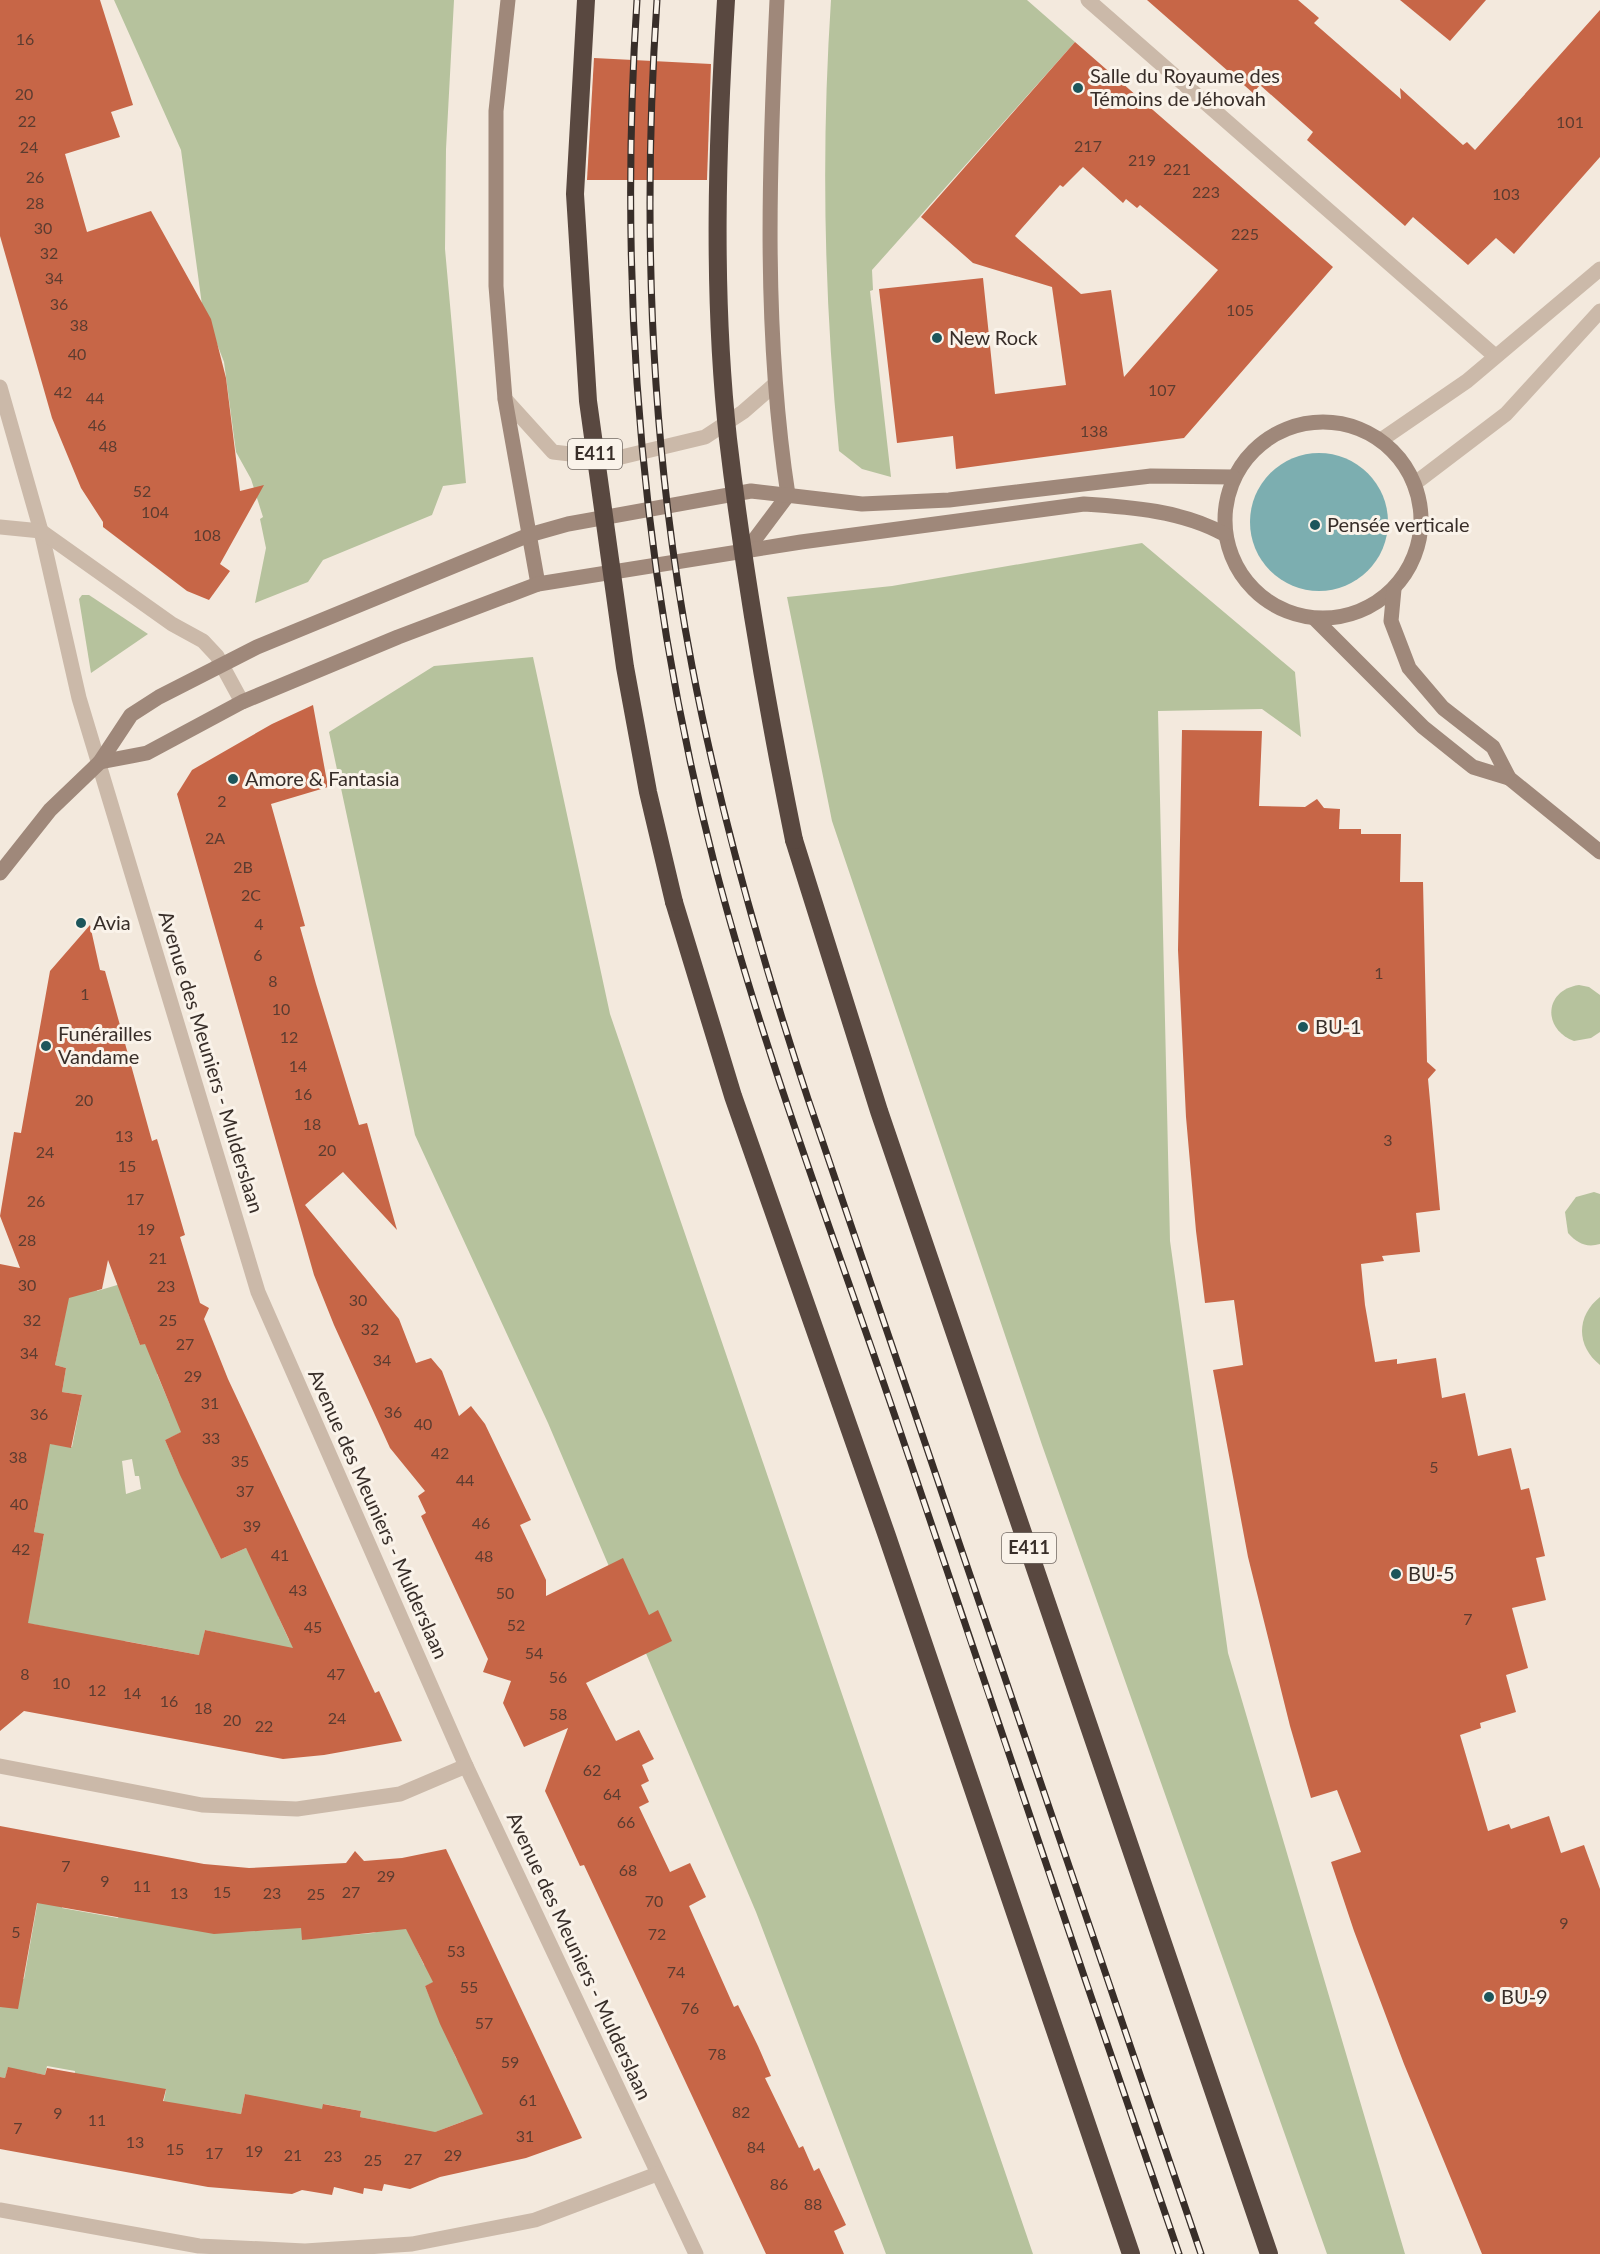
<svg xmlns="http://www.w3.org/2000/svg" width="1600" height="2254" font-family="Lato,sans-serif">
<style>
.green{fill:#b6c29d;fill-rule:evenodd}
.water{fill:#7caeb0}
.building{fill:#c76647;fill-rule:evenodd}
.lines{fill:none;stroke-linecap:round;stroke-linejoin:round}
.street{stroke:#cbb9a9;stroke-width:15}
.secondary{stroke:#9f887a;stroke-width:15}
.highway{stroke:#594840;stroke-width:18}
.rail-casing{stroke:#382e29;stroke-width:7}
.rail{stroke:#faf3ea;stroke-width:4.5;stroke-dasharray:14;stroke-linecap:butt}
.highway-bridge{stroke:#594840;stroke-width:18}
.poi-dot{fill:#1d565b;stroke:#faf3ea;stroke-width:2}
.labels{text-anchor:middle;stroke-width:6;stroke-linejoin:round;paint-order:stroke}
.number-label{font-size:16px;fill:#5c3c30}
.shield{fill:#faf3ea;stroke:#726963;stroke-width:1.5}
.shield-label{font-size:18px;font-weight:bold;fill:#382e29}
.poi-label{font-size:20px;fill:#382e29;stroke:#faf3ea;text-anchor:start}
.street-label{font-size:20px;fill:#382e29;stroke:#faf3ea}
</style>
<rect width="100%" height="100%" fill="#f3e9dd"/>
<g class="green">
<path d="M 114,0 L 454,0 L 446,149 L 445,249 L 466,483 L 443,486 L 432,515 L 323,560 L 308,582 L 255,603 L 266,548 L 260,519 L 263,517 L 251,479 L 236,452 L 224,362 L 202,305 L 181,150 Z"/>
<path d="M 831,0 L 1027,0 L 1075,42 L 872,270 L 873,290 L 870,291 L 891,477 L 862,469 L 839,451 C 824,300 821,151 831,0 Z"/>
<path d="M 1142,543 L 1295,672 L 1301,737 L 1262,709 L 1158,711 L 1170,1241 L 1228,1653 L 1405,2254 L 1327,2254 L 1042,1445 L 832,821 L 787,597 L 892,586 Z"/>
<path d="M 82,595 L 89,595 L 148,634 L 91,673 L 79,599 Z"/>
<path d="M 533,657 L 610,1014 L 1033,2254 L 886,2254 L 756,1912 L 548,1423 L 415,1135 L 329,732 L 434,666 Z"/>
<path d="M 1579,985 L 1589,987 L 1600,995 L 1600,1032 L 1591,1038 L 1574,1041 C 1542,1029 1544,990 1579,985 Z"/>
<path d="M 96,1113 L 99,1126 L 93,1128 L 101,1156 L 88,1162 L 92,1176 L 103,1174 L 107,1188 L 98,1191 L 111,1240 L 121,1238 L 125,1251 L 128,1251 L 144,1308 L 128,1313 L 140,1345 L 154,1340 L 165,1370 L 157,1374 L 170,1405 L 179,1401 L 190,1428 L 165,1440 L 178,1470 L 210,1456 L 222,1484 L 209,1490 L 216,1506 L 223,1503 L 230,1518 L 207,1529 L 221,1559 L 246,1548 L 281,1615 L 278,1616 L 289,1640 L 296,1637 L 309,1664 L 302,1668 L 308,1680 L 300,1685 L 315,1705 L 253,1694 L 255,1679 L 225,1674 L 225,1672 L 215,1671 L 214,1675 L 197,1671 L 199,1655 L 125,1641 L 121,1660 L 84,1652 L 85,1647 L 51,1641 L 52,1628 L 32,1624 L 28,1640 L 0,1631 L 0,1605 L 6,1581 L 21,1583 L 24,1563 L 38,1564 L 44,1535 L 34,1532 L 43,1482 L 31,1479 L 39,1442 L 72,1447 L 82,1395 L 62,1392 L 66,1368 L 55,1365 L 66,1309 L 51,1306 L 58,1264 L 62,1264 L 63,1256 L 51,1253 L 55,1232 L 67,1234 L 72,1212 L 66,1210 L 70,1192 L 85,1195 L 76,1133 L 73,1132 L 76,1118 ZM 115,1254 L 124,1283 L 97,1291 L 92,1261 ZM 132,1459 L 135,1476 L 139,1476 L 141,1489 L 126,1494 L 122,1461 ZM 205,1630 L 232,1636 L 229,1649 L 202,1644 Z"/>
<path d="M 1594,1192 L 1600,1194 L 1600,1244 C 1586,1248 1577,1243 1568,1233 L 1565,1212 L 1576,1197 Z"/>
<path d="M 1600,1297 L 1600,1365 C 1576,1346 1576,1316 1600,1297 Z"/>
<path d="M 40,1888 L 65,1892 L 62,1908 L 118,1918 L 119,1915 L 238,1932 L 274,1930 L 300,1920 L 303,1939 L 373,1933 L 409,1922 L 416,1948 L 424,1965 L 429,1963 L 437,1981 L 425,1986 L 456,2058 L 505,2129 L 464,2121 L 425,2136 L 397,2136 L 399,2125 L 360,2117 L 361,2111 L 324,2104 L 320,2122 L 245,2094 L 241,2114 L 210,2109 L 161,2115 L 166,2090 L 74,2081 L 75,2071 L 47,2066 L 45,2075 L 8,2068 L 5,2078 L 0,2077 L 0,1975 L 24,1979 Z"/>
</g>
<circle class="water" cx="1319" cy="522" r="69"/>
<g class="building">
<path d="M 0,0 L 100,0 L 133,105 L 111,112 L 120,137 L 65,154 L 87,232 L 151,211 L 211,319 L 226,378 L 240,491 L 264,485 L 220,564 L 230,571 L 209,600 L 187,591 L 103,527 L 103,522 L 81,488 L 52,418 L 0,236 Z"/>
<path d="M 1147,0 L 1298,0 L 1319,18 L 1314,23 L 1401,99 L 1400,88 L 1463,145 L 1467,142 L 1475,150 L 1600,10 L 1600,157 L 1514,254 L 1496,238 L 1468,265 L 1413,217 L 1405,226 L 1307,140 L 1313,132 L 1260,85 L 1253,93 Z"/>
<path d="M 1400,0 L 1486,0 L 1450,41 Z"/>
<path d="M 1075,42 L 1333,267 L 1184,438 L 956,469 L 953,436 L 897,443 L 879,289 L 983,278 L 995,394 L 1066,385 L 1052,287 L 973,263 L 921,217 ZM 1083,167 L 1123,203 L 1126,199 L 1137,208 L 1140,205 L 1218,270 L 1124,377 L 1111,290 L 1081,294 L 1015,236 L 1060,185 L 1063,187 Z"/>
<path d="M 594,58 L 711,64 L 707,180 L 587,180 Z"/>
<path d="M 313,705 L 328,787 L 271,804 L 305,926 L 300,927 L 316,984 L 359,1125 L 367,1123 L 397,1230 L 343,1172 L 305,1205 L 399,1319 L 416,1363 L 431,1358 L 442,1371 L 459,1416 L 471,1406 L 485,1424 L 531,1520 L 520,1525 L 546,1580 L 546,1596 L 623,1558 L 649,1615 L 658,1610 L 672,1641 L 586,1683 L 616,1741 L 639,1730 L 654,1759 L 642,1765 L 649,1781 L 641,1785 L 649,1802 L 639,1807 L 670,1872 L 690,1863 L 706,1897 L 689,1906 L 734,2007 L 738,2005 L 758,2046 L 771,2076 L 765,2078 L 799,2148 L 803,2146 L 814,2171 L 819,2168 L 846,2225 L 834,2231 L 844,2254 L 766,2254 L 584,1865 L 580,1866 L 545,1791 L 568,1728 L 524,1747 L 503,1703 L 511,1681 L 483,1672 L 488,1659 L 421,1516 L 426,1513 L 418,1496 L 425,1491 L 390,1448 L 334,1325 L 314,1275 L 177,794 L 192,770 L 272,724 Z"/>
<path d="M 1182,730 L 1262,731 L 1259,806 L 1305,807 L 1317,799 L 1324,808 L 1340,809 L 1339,829 L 1361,829 L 1361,834 L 1401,834 L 1400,882 L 1423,882 L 1427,1062 L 1436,1070 L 1428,1079 L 1440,1210 L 1416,1213 L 1420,1252 L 1382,1256 L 1384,1261 L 1361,1264 L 1365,1305 L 1375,1362 L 1397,1359 L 1397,1364 L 1436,1358 L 1442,1398 L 1465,1393 L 1478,1456 L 1511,1448 L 1521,1490 L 1529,1488 L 1545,1556 L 1536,1558 L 1546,1600 L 1512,1608 L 1528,1668 L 1506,1675 L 1516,1712 L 1480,1723 L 1481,1728 L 1460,1735 L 1488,1831 L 1509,1824 L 1511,1829 L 1549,1816 L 1561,1853 L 1584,1845 L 1600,1889 L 1600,2254 L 1482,2254 L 1404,2064 L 1354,1931 L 1331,1862 L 1361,1852 L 1337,1790 L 1311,1798 L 1290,1726 L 1248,1557 L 1213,1370 L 1243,1365 L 1234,1300 L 1205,1303 L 1196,1231 L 1186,1117 L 1178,950 Z"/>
<path d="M 90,925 L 100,970 L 105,971 L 152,1141 L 157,1139 L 185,1235 L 180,1237 L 200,1303 L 209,1308 L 204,1319 L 228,1379 L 375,1693 L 379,1691 L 402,1741 L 324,1755 L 283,1759 L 24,1711 L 0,1731 L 0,1264 L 20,1268 L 0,1216 L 14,1132 L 21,1133 L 50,971 ZM 108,1260 L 140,1345 L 145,1344 L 181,1432 L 165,1440 L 180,1475 L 221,1559 L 246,1548 L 293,1648 L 205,1630 L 199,1655 L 28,1623 L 44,1534 L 34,1532 L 50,1444 L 71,1448 L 82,1395 L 62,1392 L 66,1368 L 55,1365 L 69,1298 L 102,1289 Z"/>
<path d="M 0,1826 L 204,1864 L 249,1868 L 346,1863 L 355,1851 L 364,1861 L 402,1858 L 446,1849 L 582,2138 L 526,2158 L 440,2177 L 410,2189 L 384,2184 L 382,2191 L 364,2188 L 363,2194 L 334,2187 L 332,2195 L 302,2190 L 292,2194 L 208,2187 L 0,2149 L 0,2077 L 5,2078 L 8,2067 L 45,2075 L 47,2068 L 166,2089 L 163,2101 L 241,2114 L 245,2094 L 322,2109 L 323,2104 L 361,2111 L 360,2117 L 435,2132 L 483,2114 L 440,2024 L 425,1986 L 433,1982 L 406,1929 L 302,1940 L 301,1928 L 214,1934 L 37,1903 L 18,2009 L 0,2007 Z"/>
</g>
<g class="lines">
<g class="street">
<path d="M 1088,0 L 1495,356"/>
<path d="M 0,387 L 41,531 L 79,698 L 258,1292 L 466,1766 L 696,2254"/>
<path d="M 505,399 L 553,452 L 613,459 L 705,437 L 743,412 L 774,385"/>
<path d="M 1381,440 L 1467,381 L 1600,269"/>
<path d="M 1414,484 L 1506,414 L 1600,311"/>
<path d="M 0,527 L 41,531 L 172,624 L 203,641 L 217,656 L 242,702"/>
<path d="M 0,1766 L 202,1805 L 297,1809 L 400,1794 L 466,1766"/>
<path d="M 0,2210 L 199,2246 L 305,2251 L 412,2244 L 535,2220 L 657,2174"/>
</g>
<g class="secondary">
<path d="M 508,0 L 496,111 L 496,286 L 505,399 L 538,584"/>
<circle cx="1323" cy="520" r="98"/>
<path d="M 746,551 L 788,495 C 763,332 769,165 777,0"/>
<path d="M 1394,589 L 1391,621 L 1409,668 L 1443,708 L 1493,747 L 1509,778 L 1600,852"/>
<path d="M 1315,619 L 1423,727 L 1473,767 L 1509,778"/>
<path d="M 100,762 L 147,753 L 242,702 L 398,637 L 538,584 L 801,542 L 1084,504 C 1131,507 1183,511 1224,534"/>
<path d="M 0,873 L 50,810 L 100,762 L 131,715 L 159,697 L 257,647 L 529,535 L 568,524 L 751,491 L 862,504 L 949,500 L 1151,476 L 1233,477"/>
</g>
<g class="highway">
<path d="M 794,840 L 879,1111 L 1269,2254"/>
<path d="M 674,902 L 733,1096 L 887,1536 L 1131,2254"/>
</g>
<defs>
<g id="rail">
<path d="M 637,0 C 618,290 641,579 714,862 C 764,1055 836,1242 900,1431 C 992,1705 1085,1980 1179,2254"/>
<path d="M 657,0 C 642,222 650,447 692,666 C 720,813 761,957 808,1099 L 1201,2254"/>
</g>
</defs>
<use href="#rail" class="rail-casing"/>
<use href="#rail" class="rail"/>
<g class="highway-bridge">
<path d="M 586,0 L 575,194 L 588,401 L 625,667 L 648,792 L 674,902"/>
<path d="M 726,0 C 717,145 712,293 728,439 C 744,574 767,707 794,840"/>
</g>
</g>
<g class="poi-dot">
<circle cx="1078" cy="88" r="6"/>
<circle cx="937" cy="338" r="6"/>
<circle cx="1315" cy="525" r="6"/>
<circle cx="233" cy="779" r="6"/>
<circle cx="81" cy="923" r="6"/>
<circle cx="1303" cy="1027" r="6"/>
<circle cx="46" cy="1046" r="6"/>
<circle cx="1396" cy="1574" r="6"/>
<circle cx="1489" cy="1997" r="6"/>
</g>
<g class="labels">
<g class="number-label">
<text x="25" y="45">16</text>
<text x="24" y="100">20</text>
<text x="27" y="127">22</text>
<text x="1570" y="128">101</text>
<text x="1088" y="152">217</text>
<text x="29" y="153">24</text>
<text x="1142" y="166">219</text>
<text x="1177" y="175">221</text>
<text x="35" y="183">26</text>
<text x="1206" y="198">223</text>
<text x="1506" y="200">103</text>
<text x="35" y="209">28</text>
<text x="43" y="234">30</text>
<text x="1245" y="240">225</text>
<text x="49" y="259">32</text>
<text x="54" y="284">34</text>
<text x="59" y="310">36</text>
<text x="1240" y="316">105</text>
<text x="79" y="331">38</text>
<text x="77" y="360">40</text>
<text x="1162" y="396">107</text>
<text x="63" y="398">42</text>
<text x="95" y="404">44</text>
<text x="97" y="431">46</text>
<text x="1094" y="437">138</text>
<text x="108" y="452">48</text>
<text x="142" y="497">52</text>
<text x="155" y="518">104</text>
<text x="207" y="541">108</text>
<text x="222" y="807">2</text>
<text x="215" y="844">2A</text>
<text x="243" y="873">2B</text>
<text x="251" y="901">2C</text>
<text x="259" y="930">4</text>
<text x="258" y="961">6</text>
<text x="1379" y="979">1</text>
<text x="273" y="987">8</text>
<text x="85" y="1000">1</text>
<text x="281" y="1015">10</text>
<text x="289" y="1043">12</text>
<text x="298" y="1072">14</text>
<text x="303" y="1100">16</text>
<text x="84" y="1106">20</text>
<text x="312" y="1130">18</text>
<text x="124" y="1142">13</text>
<text x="1388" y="1146">3</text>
<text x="327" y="1156">20</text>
<text x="45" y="1158">24</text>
<text x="127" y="1172">15</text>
<text x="135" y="1205">17</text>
<text x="36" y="1207">26</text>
<text x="146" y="1235">19</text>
<text x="27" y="1246">28</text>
<text x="158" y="1264">21</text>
<text x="27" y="1291">30</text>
<text x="166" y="1292">23</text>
<text x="358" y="1306">30</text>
<text x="32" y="1326">32</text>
<text x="168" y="1326">25</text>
<text x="370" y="1335">32</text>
<text x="185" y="1350">27</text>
<text x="29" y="1359">34</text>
<text x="382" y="1366">34</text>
<text x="193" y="1382">29</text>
<text x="210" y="1409">31</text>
<text x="393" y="1418">36</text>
<text x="39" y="1420">36</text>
<text x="423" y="1430">40</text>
<text x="211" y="1444">33</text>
<text x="440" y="1459">42</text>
<text x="18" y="1463">38</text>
<text x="240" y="1467">35</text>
<text x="1434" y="1473">5</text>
<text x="465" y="1486">44</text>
<text x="245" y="1497">37</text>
<text x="19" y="1510">40</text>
<text x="481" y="1529">46</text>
<text x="252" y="1532">39</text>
<text x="21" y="1555">42</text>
<text x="280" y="1561">41</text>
<text x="484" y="1562">48</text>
<text x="298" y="1596">43</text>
<text x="505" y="1599">50</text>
<text x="1468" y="1625">7</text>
<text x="516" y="1631">52</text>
<text x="313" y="1633">45</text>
<text x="534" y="1659">54</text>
<text x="25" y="1680">8</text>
<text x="336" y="1680">47</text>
<text x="558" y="1683">56</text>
<text x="61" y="1689">10</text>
<text x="97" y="1696">12</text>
<text x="132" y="1699">14</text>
<text x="169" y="1707">16</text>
<text x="203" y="1714">18</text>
<text x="558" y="1720">58</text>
<text x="337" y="1724">24</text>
<text x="232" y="1726">20</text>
<text x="264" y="1732">22</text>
<text x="592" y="1776">62</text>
<text x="612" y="1800">64</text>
<text x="626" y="1828">66</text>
<text x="66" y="1872">7</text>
<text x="628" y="1876">68</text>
<text x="386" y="1882">29</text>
<text x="105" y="1887">9</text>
<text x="142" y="1892">11</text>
<text x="222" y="1898">15</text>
<text x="351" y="1898">27</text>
<text x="179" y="1899">13</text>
<text x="272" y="1899">23</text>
<text x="316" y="1900">25</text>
<text x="654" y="1907">70</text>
<text x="1564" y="1929">9</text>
<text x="16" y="1938">5</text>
<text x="657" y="1940">72</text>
<text x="456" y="1957">53</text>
<text x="676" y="1978">74</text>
<text x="469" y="1993">55</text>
<text x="690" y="2014">76</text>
<text x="484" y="2029">57</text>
<text x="717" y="2060">78</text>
<text x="510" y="2068">59</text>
<text x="528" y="2106">61</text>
<text x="741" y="2118">82</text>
<text x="58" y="2119">9</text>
<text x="97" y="2126">11</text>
<text x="18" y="2134">7</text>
<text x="525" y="2142">31</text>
<text x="135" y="2148">13</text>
<text x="756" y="2153">84</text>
<text x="175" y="2155">15</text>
<text x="254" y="2157">19</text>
<text x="214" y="2159">17</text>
<text x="293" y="2161">21</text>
<text x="453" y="2161">29</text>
<text x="333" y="2162">23</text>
<text x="413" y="2165">27</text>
<text x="373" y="2166">25</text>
<text x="779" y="2190">86</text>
<text x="813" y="2210">88</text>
</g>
<g class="shield">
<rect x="568" y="439" width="54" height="30" rx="4.5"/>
<rect x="1002" y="1533" width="54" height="30" rx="4.5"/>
</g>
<g class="shield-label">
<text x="595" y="460">E411</text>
<text x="1029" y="1554">E411</text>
</g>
<g class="poi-label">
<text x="1090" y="83">Salle du Royaume des<tspan x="1090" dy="23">Témoins de Jéhovah</tspan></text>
<text x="949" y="345">New Rock</text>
<text x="1327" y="532">Pensée verticale</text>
<text x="245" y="786">Amore &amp; Fantasia</text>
<text x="93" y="930">Avia</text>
<text x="1315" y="1034">BU-1</text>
<text x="58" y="1041">Funérailles<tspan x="58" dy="23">Vandame</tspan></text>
<text x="1408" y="1581">BU-5</text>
<text x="1501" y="2004">BU-9</text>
</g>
<g class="street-label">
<text transform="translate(211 1062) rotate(73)" y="7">Avenue des Meuniers - Mulderslaan</text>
<text transform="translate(378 1514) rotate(66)" y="7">Avenue des Meuniers - Mulderslaan</text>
<text transform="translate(579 1956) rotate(65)" y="7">Avenue des Meuniers - Mulderslaan</text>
</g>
</g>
</svg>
